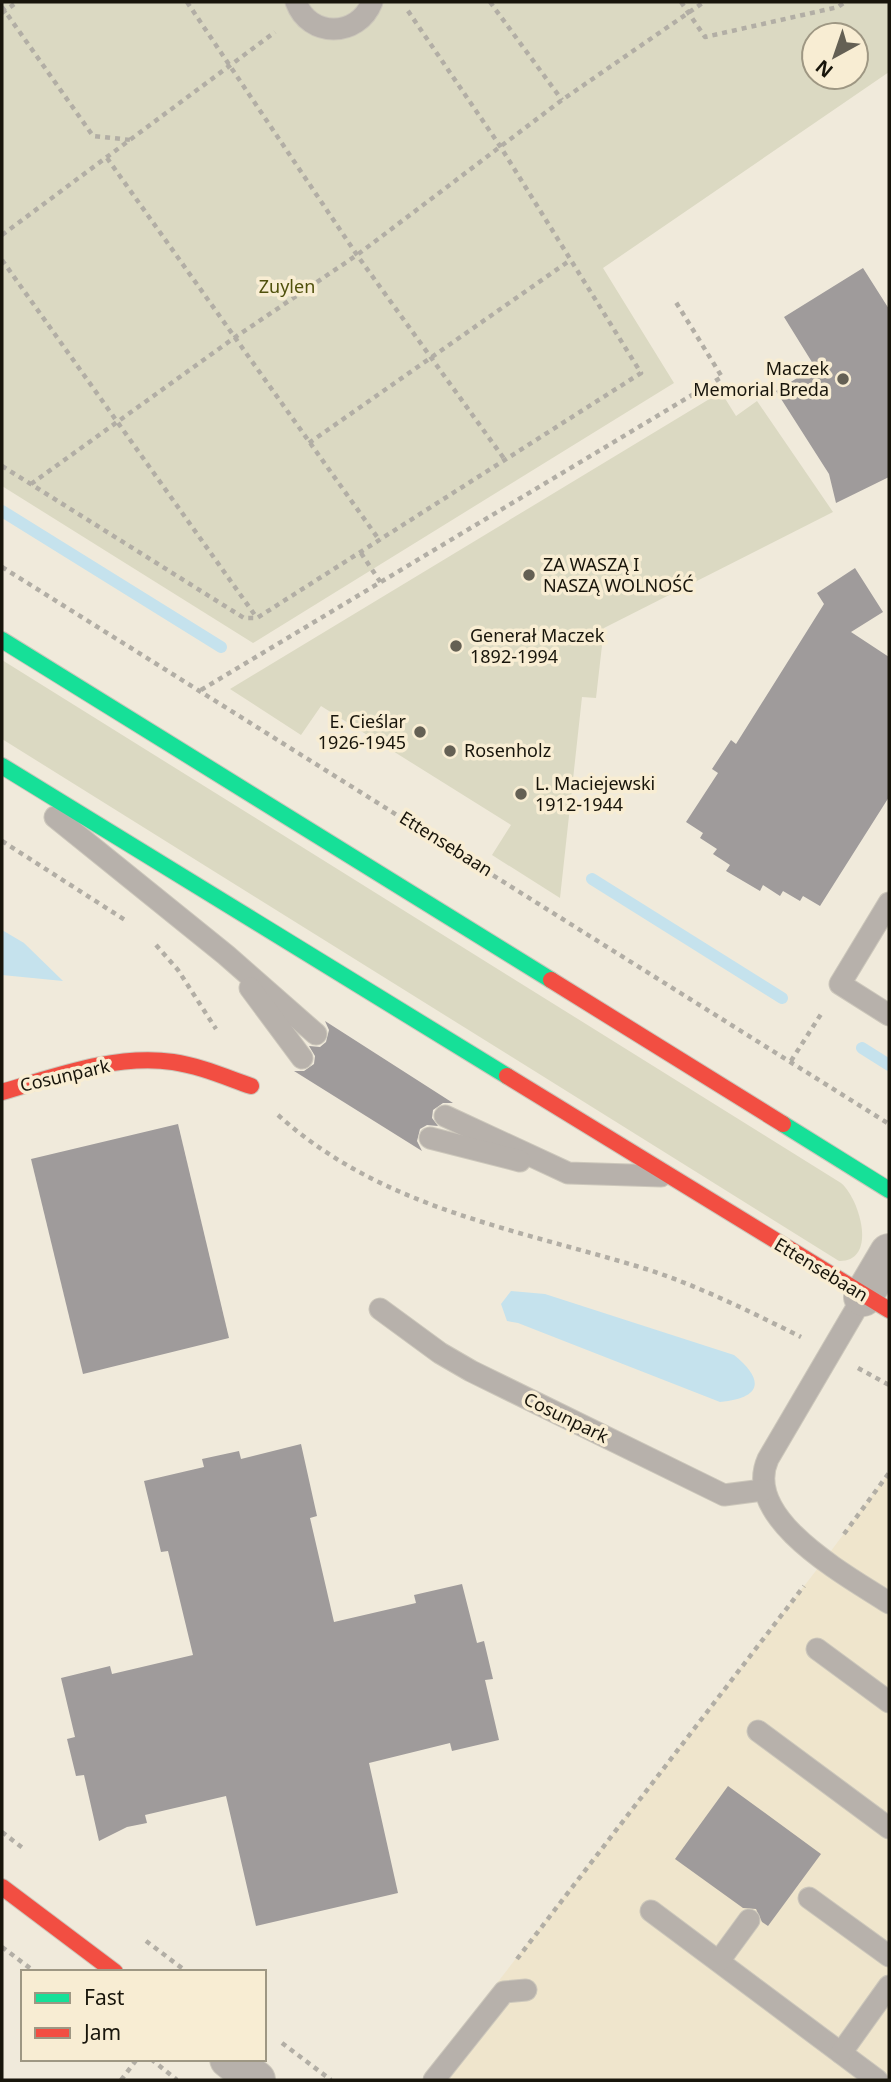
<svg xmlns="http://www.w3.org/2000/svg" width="891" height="2082" font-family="'Noto Sans',sans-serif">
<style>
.built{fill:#efe5cc}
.green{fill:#dbd9c2;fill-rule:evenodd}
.water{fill:#c5e2ed}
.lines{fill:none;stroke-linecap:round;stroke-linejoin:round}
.stream{stroke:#c5e2ed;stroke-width:12}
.building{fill:#9f9b9b}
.lane-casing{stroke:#ccc7bb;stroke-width:23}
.street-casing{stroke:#ccc7bb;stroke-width:40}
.fast-casing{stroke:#ccc7bb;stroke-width:18}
.jam-casing{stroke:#ccc7bb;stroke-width:18}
.path{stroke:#b2aea5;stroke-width:4.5;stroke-dasharray:5 5;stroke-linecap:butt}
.lane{stroke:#b7b1ab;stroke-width:21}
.street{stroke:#b7b1ab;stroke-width:38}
.fast{stroke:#16e098;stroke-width:16}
.jam{stroke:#f24e42;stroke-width:16}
.poi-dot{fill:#646054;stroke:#f8edd3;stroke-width:2.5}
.labels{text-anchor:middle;stroke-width:7;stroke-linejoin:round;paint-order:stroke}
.park-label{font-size:18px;fill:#50510c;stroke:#f8edd3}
.poi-label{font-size:18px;fill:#18150b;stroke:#f8edd3;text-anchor:start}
.street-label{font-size:18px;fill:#18150b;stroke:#f8edd3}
</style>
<rect width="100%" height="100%" fill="#f0eadb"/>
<path class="built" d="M 889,1473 L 889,2080 L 422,2080 L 825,1559 Z"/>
<g class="green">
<path d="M 2,2 L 889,2 L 889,72 L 603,268 L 674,383 L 253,643 L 2,486 ZM 814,35 L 856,35 L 856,77 L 814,77 Z"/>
<path d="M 721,392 L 736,416 L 757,401 L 833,512 L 604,628 L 596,698 L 582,697 L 560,898 L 492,855 L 511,825 L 321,706 L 301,735 L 230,689 Z"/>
<path d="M 2,660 L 841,1183 C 860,1199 878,1262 839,1261 L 2,739 Z"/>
</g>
<g class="water">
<path d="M 2,930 L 24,943 L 63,981 L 2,975 Z"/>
<path d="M 511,1291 L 545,1294 L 734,1355 C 765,1380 762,1398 720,1402 L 518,1323 L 507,1321 L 501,1304 Z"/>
</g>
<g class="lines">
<g class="stream">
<path d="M 2,511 L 221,647"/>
<path d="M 592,879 L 782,998"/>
<path d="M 862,1048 L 889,1065"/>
</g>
</g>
<g class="building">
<path d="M 863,268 L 889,309 L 889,477 L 836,503 L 829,474 L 776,391 L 815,367 L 784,317 Z"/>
<path d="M 855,568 L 883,612 L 851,632 L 889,657 L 889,797 L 820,906 L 803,896 L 800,901 L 783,891 L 780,896 L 763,885 L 760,891 L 726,871 L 730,865 L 713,854 L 717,849 L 700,838 L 703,833 L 686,822 L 718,773 L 712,769 L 731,740 L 736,744 L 824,604 L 817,593 Z"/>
<path d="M 325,1021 L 453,1103 L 443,1103 L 433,1110 L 432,1118 L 438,1126 L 427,1125 L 420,1129 L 417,1141 L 422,1151 L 294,1071 L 304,1071 L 314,1064 L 315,1056 L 309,1046 L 320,1047 L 326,1042 L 329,1030 Z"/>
<path d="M 178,1124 L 229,1338 L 83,1374 L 31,1159 Z"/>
<path d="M 301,1444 L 317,1516 L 310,1518 L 334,1622 L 416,1603 L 414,1595 L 462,1584 L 477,1643 L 484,1641 L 493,1679 L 485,1680 L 499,1740 L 452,1751 L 450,1743 L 369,1763 L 398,1893 L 256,1926 L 226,1796 L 145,1815 L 147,1823 L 127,1827 L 99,1841 L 84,1775 L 76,1776 L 67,1739 L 75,1737 L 61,1678 L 110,1666 L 112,1674 L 193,1655 L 168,1551 L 161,1552 L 144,1481 L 204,1467 L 202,1459 L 239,1451 L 241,1459 Z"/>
<path d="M 728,1786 L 821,1854 L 768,1926 L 762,1922 L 756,1909 L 743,1908 L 675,1859 Z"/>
</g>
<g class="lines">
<defs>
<g id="lane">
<path d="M 296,2 C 309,38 358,38 372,2"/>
<path d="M 55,817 L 226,955 L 316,1034"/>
<path d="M 889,903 L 840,984 L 889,1015"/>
<path d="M 250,988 L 302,1058"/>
<path d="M 445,1116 L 568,1173 L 661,1176"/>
<path d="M 430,1138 L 520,1161"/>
<path d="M 863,1297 L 768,1459 C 741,1519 848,1576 889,1603"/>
<path d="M 380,1309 L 440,1353 L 471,1371 L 724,1495 L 763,1490"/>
<path d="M 817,1649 L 889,1702"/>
<path d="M 758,1731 L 889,1828"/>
<path d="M 809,1898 L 889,1956"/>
<path d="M 651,1911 L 877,2080"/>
<path d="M 719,1961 L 749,1920"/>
<path d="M 841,2053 L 889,1986"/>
<path d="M 434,2080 L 504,1992 L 526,1990"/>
</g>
<g id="street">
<path d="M 863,1297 L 889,1253"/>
<path d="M 229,2059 L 256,2080"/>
</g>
<g id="fast">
<path d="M 2,640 L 551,980"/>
<path d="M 2,766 L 507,1076"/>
<path d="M 783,1124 L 889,1190"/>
</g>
<g id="jam">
<path d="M 551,980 L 783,1124"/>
<path d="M 507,1076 L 889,1310"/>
<path d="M 2,1092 C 57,1076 115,1054 173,1062 C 200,1066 225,1077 251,1086"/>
<path d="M 2,1887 L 115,1972"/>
</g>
</defs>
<use href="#lane" class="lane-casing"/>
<use href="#street" class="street-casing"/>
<use href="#fast" class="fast-casing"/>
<use href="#jam" class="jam-casing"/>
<g class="path">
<path d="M 187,2 L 357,255 L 505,460"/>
<path d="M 490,2 L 562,100"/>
<path d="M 681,2 L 705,37 L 838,7 L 845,2"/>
<path d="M 2,7 L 93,136 L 131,140"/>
<path d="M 2,13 L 17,2"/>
<path d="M 107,158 L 380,541"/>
<path d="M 2,235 L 275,32"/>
<path d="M 2,260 L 257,618"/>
<path d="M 309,443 L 569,261"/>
<path d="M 2,466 L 244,618 L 257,618 L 641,373 L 500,146 L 406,8"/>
<path d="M 31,484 L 234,338 L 357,255 L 562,100 L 704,2"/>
<path d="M 361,553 L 381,583"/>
<path d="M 2,567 L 889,1124"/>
<path d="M 201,690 L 722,377 L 674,299"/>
<path d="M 2,841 L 125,920"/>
<path d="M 156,945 L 178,970 L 216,1029"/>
<path d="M 791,1061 L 823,1011"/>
<path d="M 278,1115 C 382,1209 517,1229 646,1269 C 699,1286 751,1312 801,1337"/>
<path d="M 858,1368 L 889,1385"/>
<path d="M 844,1534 L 889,1473"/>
<path d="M 2,1832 L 24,1849"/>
<path d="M 146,1941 L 187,1972"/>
<path d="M 2,1947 L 35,1972"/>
<path d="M 517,1959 L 804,1586"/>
<path d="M 282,2043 L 331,2080"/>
<path d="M 151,2059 L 177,2080"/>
<path d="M 121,2080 L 137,2059"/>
</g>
<use href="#lane" class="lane"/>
<use href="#street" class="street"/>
<use href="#fast" class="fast"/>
<use href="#jam" class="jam"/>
</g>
<g class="poi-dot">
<circle cx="843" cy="379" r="7"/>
<circle cx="529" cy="575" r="7"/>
<circle cx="456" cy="646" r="7"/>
<circle cx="420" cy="732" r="7"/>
<circle cx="450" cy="751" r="7"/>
<circle cx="521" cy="794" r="7"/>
</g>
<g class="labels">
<g class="park-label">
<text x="287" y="293">Zuylen</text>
</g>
<g class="poi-label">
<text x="829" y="375" text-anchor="end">Maczek<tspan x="829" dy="21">Memorial Breda</tspan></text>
<text x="543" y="571">ZA WASZĄ I<tspan x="543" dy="21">NASZĄ WOLNOŚĆ</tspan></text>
<text x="470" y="642">Generał Maczek<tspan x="470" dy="21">1892-1994</tspan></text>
<text x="406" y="728" text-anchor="end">E. Cieślar<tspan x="406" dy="21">1926-1945</tspan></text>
<text x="464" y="757">Rosenholz</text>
<text x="535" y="790">L. Maciejewski<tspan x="535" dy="21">1912-1944</tspan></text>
</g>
<g class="street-label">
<text transform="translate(446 844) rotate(32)" y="6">Ettensebaan</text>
<text transform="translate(65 1076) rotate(-13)" y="6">Cosunpark</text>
<text transform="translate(821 1270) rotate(31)" y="6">Ettensebaan</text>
<text transform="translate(566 1418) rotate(26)" y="6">Cosunpark</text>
</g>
</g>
<rect width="891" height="2082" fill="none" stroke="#18150b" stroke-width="7"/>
<rect x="21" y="1970" width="245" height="91" fill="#f8edd3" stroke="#9e9783" stroke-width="2"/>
<rect x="35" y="1993" width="35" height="10" fill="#16e098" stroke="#9e9783" stroke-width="2"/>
<text x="84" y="2005" font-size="21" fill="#18150b">Fast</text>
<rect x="35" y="2028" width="35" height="10" fill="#f24e42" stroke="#9e9783" stroke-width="2"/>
<text x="84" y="2040" font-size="21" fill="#18150b">Jam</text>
<g transform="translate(835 56) rotate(220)"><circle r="33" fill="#f8edd3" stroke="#9e9783" stroke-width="2"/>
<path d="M0-5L12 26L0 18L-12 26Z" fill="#646054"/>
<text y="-10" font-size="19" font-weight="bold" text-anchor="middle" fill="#18150b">N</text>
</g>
</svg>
